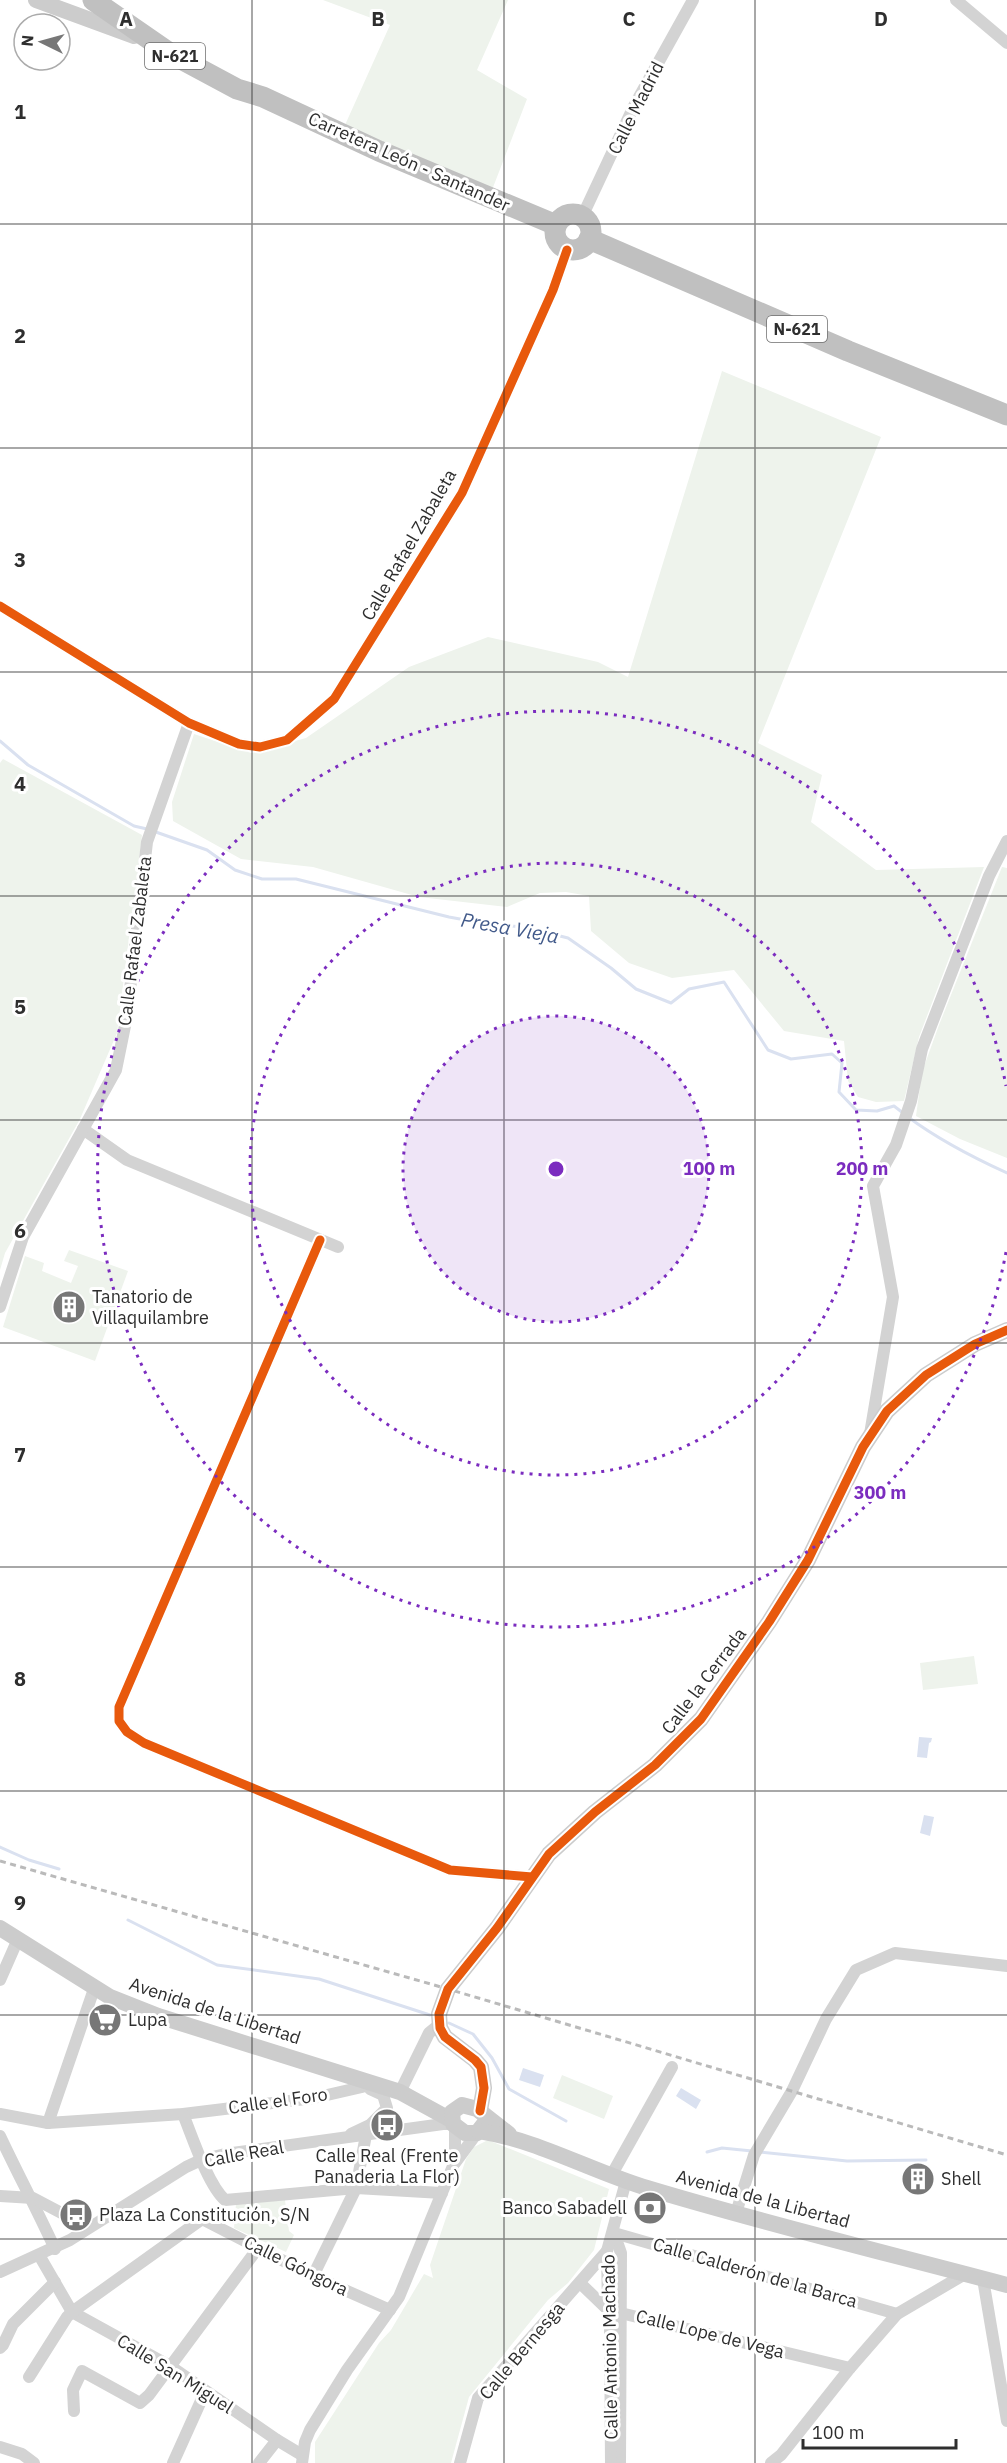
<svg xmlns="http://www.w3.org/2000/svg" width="1007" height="2463" font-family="'IBM Plex Sans',sans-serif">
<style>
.green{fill:#eef3ec}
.water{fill:#dae1f0}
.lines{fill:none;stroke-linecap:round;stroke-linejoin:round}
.stream{stroke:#dae1f0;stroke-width:3}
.street{stroke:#d3d3d3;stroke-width:12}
.secondary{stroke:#ccc;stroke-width:16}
.highway{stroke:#c0c0c0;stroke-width:21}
.rail{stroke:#bababa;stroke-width:3;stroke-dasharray:6 4.5;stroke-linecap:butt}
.cycleway-casing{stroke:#fff;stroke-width:13}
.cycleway{stroke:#e8590c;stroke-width:9}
.grid{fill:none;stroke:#2e2e2e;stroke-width:1.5;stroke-opacity:0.55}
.ring{fill:none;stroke:#7b2cbf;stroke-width:3;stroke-dasharray:3 6}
.labels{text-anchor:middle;stroke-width:6;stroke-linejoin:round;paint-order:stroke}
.shield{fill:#fff;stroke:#6d6d6d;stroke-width:1.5}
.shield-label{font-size:16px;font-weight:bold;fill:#2e2e2e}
.street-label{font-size:18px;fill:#2e2e2e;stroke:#fff}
.poi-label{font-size:18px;fill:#2e2e2e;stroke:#fff;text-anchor:start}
.water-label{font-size:20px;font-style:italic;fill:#425a8a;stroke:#fff}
.grid-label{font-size:20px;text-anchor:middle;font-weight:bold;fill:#2e2e2e;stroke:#fff;stroke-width:6;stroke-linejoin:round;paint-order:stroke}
.centre{fill:#7b2cbf;stroke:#fff;stroke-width:3}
.ring-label{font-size:18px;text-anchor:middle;font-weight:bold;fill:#7b2cbf;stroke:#fff;stroke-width:6;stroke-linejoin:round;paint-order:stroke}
</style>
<rect width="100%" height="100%" fill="#fff"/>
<g class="green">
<path d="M 323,0 L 508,0 L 477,70 L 527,99 L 492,190 L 345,125 L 390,25 Z"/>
<path d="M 722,371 L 881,437 L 758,743 L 822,775 L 811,822 L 876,870 L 984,867 L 919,1037 L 904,1101 L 876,1102 L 858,1097 L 848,1081 L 844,1041 L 784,1031 L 734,970 L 672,978 L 629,963 L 591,931 L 589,896 L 566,892 L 540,893 L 507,907 L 419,897 L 313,867 L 241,859 L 173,821 L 172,802 L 194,734 L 251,753 L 306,738 L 409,667 L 488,637 L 598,662 L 628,677 Z"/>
<path d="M 3,759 L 142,835 L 117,1033 L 80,1119 L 5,1253 L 0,1270 L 0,763 Z"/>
<path d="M 1002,867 L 1007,868 L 1007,1158 L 960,1139 L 916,1116 L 922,1072 L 939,1025 Z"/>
<path d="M 69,1250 L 128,1271 L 95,1361 L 3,1327 L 25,1256 L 44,1263 L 42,1271 L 71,1283 L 78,1266 L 64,1261 Z"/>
<path d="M 974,1656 L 978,1684 L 923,1690 L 920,1663 Z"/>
<path d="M 562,2075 L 613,2096 L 604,2119 L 553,2098 Z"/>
<path d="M 488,2140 L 609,2189 L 594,2250 L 568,2283 L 548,2300 L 469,2397 L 451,2463 L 315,2463 L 315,2442 L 379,2343 L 391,2330 L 424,2274 L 433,2278 L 430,2265 L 466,2159 L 474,2147 Z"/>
<path d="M 285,2200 L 289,2231 L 294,2235 L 286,2252 L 234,2228 L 236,2204 Z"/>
</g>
<g class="water">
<path d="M 919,1737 L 932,1738 L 931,1742 L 929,1743 L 927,1758 L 917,1757 Z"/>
<path d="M 924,1815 L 934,1817 L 930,1836 L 920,1833 Z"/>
<path d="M 523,2068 L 544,2075 L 540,2087 L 519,2080 Z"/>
<path d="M 681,2088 L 701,2100 L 696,2109 L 676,2096 Z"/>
</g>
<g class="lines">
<g class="stream">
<path d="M 0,741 L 28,765 L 134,826 L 147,829"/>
<path d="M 153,831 L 207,850 L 235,870 L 262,879 L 296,879 L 449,917 L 487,924 L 524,927 L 568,938 L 611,968 L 636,989 L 671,1003 L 689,989 L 724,982 L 768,1050 L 791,1059 L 832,1054 L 842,1063 L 839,1092 L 856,1110 L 877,1111 L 894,1106 L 903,1113"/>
<path d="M 908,1117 C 939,1140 972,1157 1007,1173"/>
<path d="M 0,1847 L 29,1860 L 59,1869"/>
<path d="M 128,1920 L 217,1965 L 319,1979 L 430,2015"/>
<path d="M 449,2023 L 473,2034 L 492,2058 L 509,2089 L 566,2121"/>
<path d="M 707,2152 L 722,2148 L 752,2151"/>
<path d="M 759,2152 L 847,2161 L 926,2160"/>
</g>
<g class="street">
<path d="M 956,0 L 1007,43"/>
<path d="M 582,217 L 633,108 L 693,0"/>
<path d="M 0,606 L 189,723 L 239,744 L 260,747 L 287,740 L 334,699 L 462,493 L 553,290 L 567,250"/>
<path d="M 83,1129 L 127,1160 L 338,1247"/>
<path d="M 320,1240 L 119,1707 L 119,1721 L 127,1732 L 144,1743 L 450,1870 L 532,1877"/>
<path d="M 0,1307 L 23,1237 L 116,1070 L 127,1016 L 147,842 L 189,723"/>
<path d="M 870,1434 L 893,1297 L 873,1186 L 896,1145 L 911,1101 L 922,1049 L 989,876 L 1007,841"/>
<path d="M 0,1980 L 18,1939"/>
<path d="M 400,2092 L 429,2033 L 440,2024"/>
<path d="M 0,2114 L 48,2123 L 183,2114 L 314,2098 L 362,2087 L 371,2082"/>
<path d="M 183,2114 C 192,2136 208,2185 225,2200 L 356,2188 L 442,2193"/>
<path d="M 48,2123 L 94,1989"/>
<path d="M 351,2134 L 370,2125 L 387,2108 L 383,2095 L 370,2089"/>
<path d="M 0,2136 C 18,2174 37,2210 55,2249"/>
<path d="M 455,2163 L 477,2133"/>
<path d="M 611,2176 L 672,2067"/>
<path d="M 0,2196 L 33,2198 L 88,2227"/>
<path d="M 736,2213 L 754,2155 L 792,2091 L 826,2019 L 856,1970 L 895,1953 L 1007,1966"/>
<path d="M 614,2233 L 897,2314"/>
<path d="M 614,2233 L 621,2253 L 620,2463"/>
<path d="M 39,2255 L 72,2312 L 170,2366 L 277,2440 L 302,2455"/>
<path d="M 0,2272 L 70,2240 L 186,2167 L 201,2160 L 225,2154 L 443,2124 L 453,2124"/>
<path d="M 313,2276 L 356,2188 L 366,2135"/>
<path d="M 983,2279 L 1007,2421"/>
<path d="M 580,2283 L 608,2310 L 850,2368"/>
<path d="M 0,2348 L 3,2345 L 13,2324 L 55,2282"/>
<path d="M 29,2377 L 67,2317 L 72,2312 L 202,2219 L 313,2276 L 390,2310"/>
<path d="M 74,2411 L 73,2390 L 82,2371 L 140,2403 L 149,2395 L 258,2248"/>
<path d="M 0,2447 L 22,2454 L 34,2463"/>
<path d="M 173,2463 L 205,2392"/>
<path d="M 259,2463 L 277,2440"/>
<path d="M 302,2463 L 305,2442 L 310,2430 L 347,2370 L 399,2297 L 453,2166 L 455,2149 L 455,2127"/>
<path d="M 460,2463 L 478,2398 L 607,2251"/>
<path d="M 611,2463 L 610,2322 L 608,2310 L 607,2251 L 626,2181"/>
<path d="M 771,2463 L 781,2455 L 850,2368 L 897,2314 L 965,2274"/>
</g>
<g class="secondary">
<path d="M 36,0 L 134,36"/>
<path d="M 0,1928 L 110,1997 L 158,2016 L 400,2092 L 451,2120"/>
<path d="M 480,2111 L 484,2088 L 481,2067 L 475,2060 L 445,2037 L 440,2028 L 439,2014 L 448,1989 L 497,1928 L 549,1854 L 595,1812 L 655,1765 L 701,1719 L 769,1622 L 808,1560 L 863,1447 L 887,1411 L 926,1375 L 975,1344 L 1007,1330"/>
<path d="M 484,2124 L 477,2133 L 465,2133 L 453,2124 L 452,2112 L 462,2105 L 477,2109 L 509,2134"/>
<path d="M 479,2131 C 537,2140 591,2171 647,2188 C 766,2224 887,2253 1007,2285"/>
</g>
<g class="highway">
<path d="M 93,0 L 168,52 L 237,89 L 263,97 L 379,151 L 556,225"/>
<circle cx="573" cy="232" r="18"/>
<path d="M 589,239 L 848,351 L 1007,415"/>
</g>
<path class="rail" d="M 0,1861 L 448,1989 L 1007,2155"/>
<defs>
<g id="cycleway">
<path d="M 0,606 L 189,723 L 239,744 L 260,747 L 287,740 L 334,699 L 462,493 L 553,290 L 567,250"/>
<path d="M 320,1240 L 119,1707 L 119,1721 L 127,1732 L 144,1743 L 450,1870 L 532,1877"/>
<path d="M 480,2111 L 484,2088 L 481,2067 L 475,2060 L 445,2037 L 440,2028 L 439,2014 L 448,1989 L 497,1928 L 549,1854 L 595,1812 L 655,1765 L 701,1719 L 769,1622 L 808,1560 L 863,1447 L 887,1411 L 926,1375 L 975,1344 L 1007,1330"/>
</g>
</defs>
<use href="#cycleway" class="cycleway-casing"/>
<use href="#cycleway" class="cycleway"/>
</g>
<path class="grid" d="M 252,0 L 252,2463M 504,0 L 504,2463M 755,0 L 755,2463M 0,224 L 1007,224M 0,448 L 1007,448M 0,672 L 1007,672M 0,896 L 1007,896M 0,1120 L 1007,1120M 0,1343 L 1007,1343M 0,1567 L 1007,1567M 0,1791 L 1007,1791M 0,2015 L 1007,2015M 0,2239 L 1007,2239"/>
<circle cx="556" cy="1169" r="153" fill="#7b2cbf" fill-opacity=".12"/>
<g class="ring">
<circle cx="556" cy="1169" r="153"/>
<circle cx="556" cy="1169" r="306"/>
<path d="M1006 1252A458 458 0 1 1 1006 1086"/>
</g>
<defs>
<symbol id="building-disc" viewBox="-11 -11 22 22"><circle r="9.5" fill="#777" stroke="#fff"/><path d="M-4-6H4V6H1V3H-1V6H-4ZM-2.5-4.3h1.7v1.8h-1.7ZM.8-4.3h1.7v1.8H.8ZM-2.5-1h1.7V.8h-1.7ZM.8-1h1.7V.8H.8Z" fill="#fff"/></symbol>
<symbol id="supermarket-disc" viewBox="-11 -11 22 22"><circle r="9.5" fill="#777" stroke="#fff"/><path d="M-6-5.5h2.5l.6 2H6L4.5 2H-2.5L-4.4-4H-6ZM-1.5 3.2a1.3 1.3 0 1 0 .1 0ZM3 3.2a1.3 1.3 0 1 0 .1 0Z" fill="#fff"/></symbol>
<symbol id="bus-disc" viewBox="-11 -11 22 22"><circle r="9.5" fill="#777" stroke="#fff"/><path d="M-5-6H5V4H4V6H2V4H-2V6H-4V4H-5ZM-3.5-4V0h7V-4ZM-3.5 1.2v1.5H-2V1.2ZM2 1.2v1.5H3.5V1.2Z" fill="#fff"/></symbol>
<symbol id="bank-disc" viewBox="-11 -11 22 22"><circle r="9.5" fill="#777" stroke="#fff"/><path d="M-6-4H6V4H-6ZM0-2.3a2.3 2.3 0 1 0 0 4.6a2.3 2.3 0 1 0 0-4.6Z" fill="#fff"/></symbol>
</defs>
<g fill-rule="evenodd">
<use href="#building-disc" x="50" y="1288" width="38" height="38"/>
<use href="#supermarket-disc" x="86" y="2001" width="38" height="38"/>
<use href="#bus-disc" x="368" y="2106" width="38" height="38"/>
<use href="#building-disc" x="899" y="2160" width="38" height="38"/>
<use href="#bank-disc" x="631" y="2189" width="38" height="38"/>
<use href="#bus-disc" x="57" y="2196" width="38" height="38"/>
</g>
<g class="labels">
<g class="shield">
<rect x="145" y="43" width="60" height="26" rx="4.5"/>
<rect x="767" y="316" width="60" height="26" rx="4.5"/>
</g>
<g class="shield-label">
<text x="175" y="62">N-621</text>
<text x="797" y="335">N-621</text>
</g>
<g class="street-label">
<text transform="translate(636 108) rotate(-63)" y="6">Calle Madrid</text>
<text transform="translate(409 162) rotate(24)" y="6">Carretera León - Santander</text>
<text transform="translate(409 545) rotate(-60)" y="6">Calle Rafael Zabaleta</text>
<text transform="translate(135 941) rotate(-83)" y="6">Calle Rafael Zabaleta</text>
<text transform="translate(704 1681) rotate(-53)" y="6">Calle la Cerrada</text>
<text transform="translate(215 2011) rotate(18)" y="6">Avenida de la Libertad</text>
<text transform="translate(278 2101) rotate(-8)" y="6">Calle el Foro</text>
<text transform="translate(244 2154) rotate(-10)" y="6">Calle Real</text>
<text transform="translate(763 2199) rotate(15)" y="6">Avenida de la Libertad</text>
<text transform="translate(296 2266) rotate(26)" y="6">Calle Góngora</text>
<text transform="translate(755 2273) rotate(16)" y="6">Calle Calderón de la Barca</text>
<text transform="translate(710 2334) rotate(14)" y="6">Calle Lope de Vega</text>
<text transform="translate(610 2347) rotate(-91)" y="6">Calle Antonio Machado</text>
<text transform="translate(522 2351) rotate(-50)" y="6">Calle Bernesga</text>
<text transform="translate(175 2374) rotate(32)" y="6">Calle San Miguel</text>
</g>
<g class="poi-label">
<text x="92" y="1303">Tanatorio de<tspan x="92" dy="21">Villaquilambre</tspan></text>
<text x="128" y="2026">Lupa</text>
<text x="387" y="2162" text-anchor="middle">Calle Real (Frente<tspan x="387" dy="21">Panaderia La Flor)</tspan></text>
<text x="941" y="2185">Shell</text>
<text x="627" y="2214" text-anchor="end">Banco Sabadell</text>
<text x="99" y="2221">Plaza La Constitución, S/N</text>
</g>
<g class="water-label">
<text transform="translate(510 928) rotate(10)" y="7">Presa Vieja</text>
</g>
</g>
<g class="grid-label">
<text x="126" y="26">A</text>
<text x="378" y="26">B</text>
<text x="629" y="26">C</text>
<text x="881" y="26">D</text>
<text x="20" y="119">1</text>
<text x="20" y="343">2</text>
<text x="20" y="567">3</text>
<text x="20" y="791">4</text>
<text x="20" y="1014">5</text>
<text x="20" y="1238">6</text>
<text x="20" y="1462">7</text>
<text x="20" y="1686">8</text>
<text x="20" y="1910">9</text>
</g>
<circle cx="556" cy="1169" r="9" class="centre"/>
<g class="ring-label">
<text x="709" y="1175">100 m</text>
<text x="862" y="1175">200 m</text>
<text x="880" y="1499">300 m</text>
</g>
<g transform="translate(42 42) rotate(275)"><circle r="28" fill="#ffffff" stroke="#ababab" stroke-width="1.5"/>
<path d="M0-4.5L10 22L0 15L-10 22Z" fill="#777777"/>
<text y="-9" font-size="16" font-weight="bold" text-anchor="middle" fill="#2e2e2e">N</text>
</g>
<path d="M803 2439v9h153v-9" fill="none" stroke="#2e2e2e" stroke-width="3"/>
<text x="812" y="2439" font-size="18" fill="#2e2e2e" stroke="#ffffff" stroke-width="4.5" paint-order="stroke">100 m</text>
</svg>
